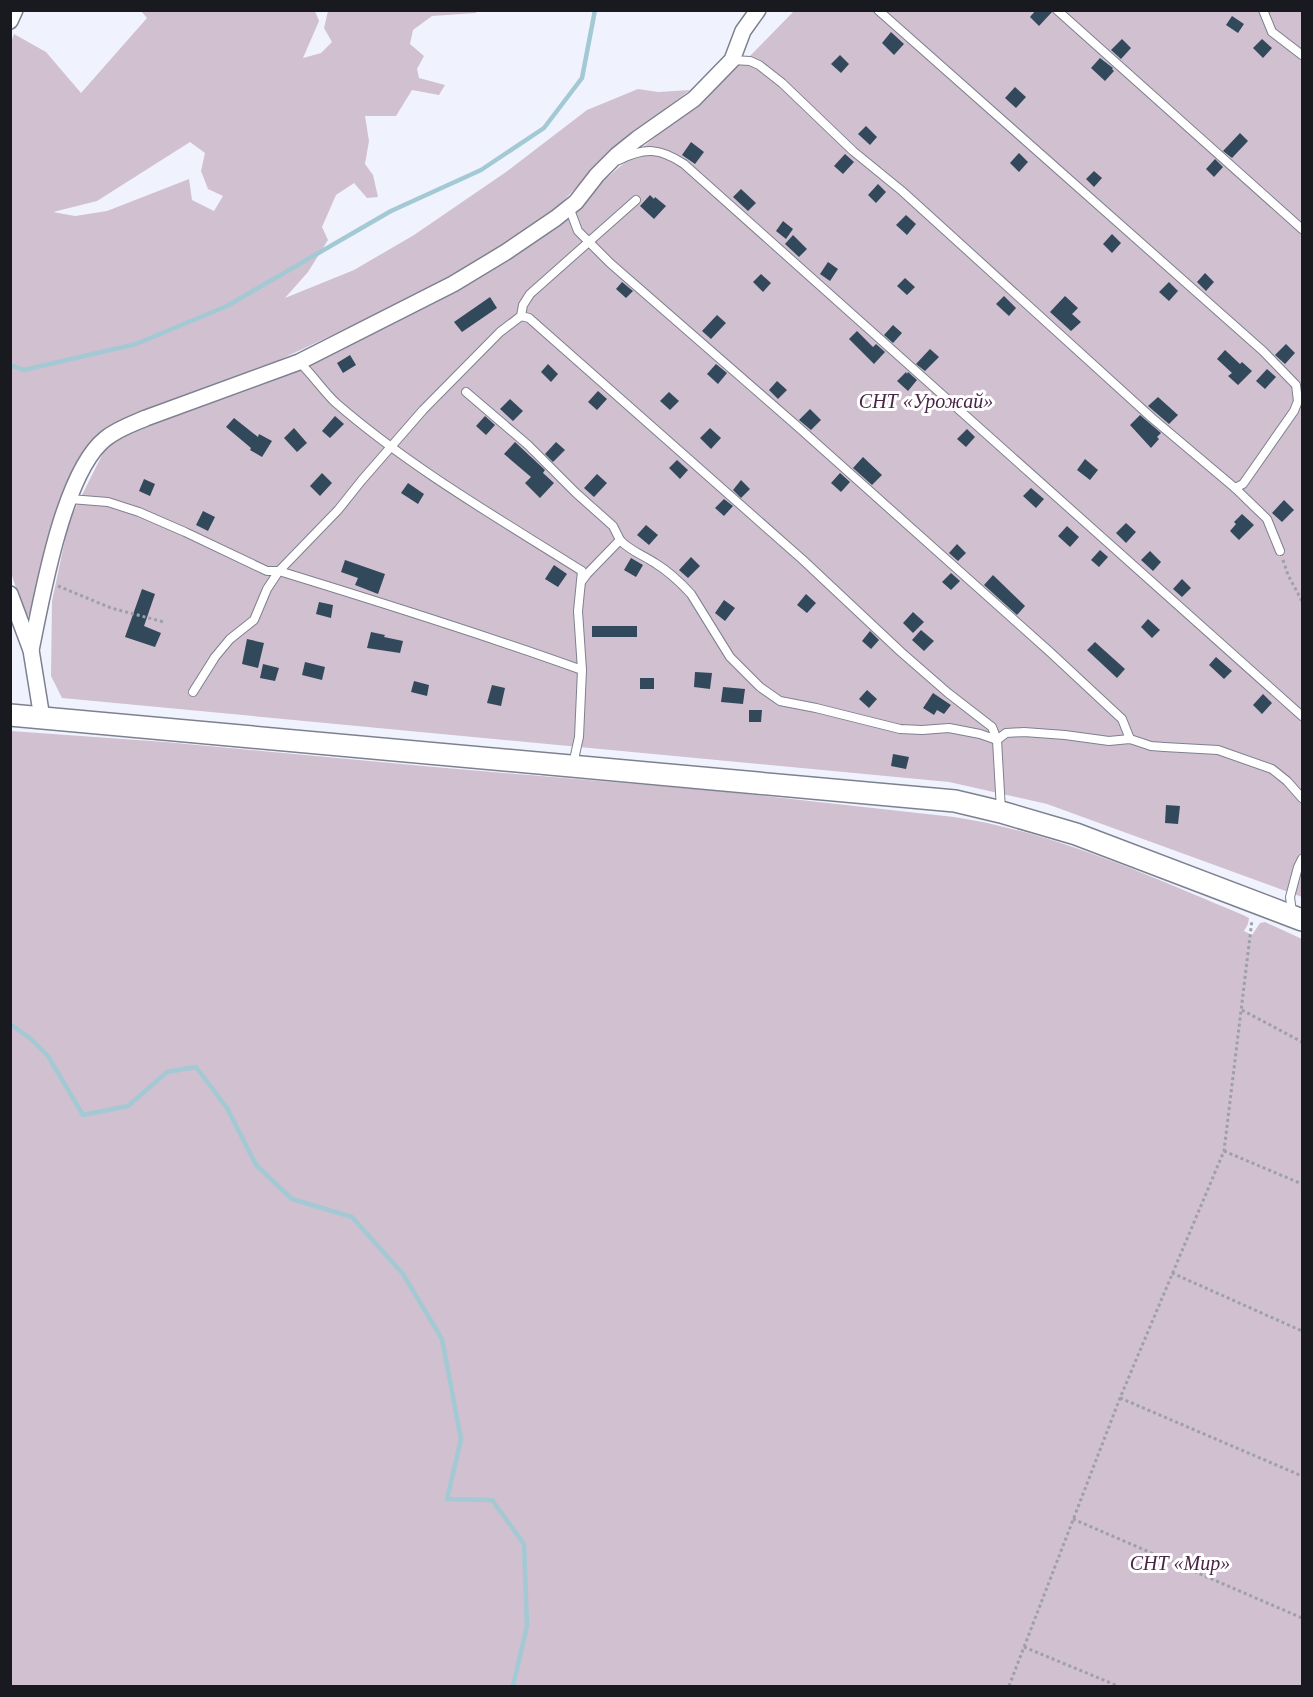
<svg xmlns="http://www.w3.org/2000/svg" width="1313" height="1697" font-family="Georgia,serif">
<style>
.green{fill:#d1c0cf;fill-rule:evenodd}
.lines{fill:none;stroke-linecap:round;stroke-linejoin:round}
.stream{stroke:#a3c9d4;stroke-width:4.5}
.building{fill:#32485b}
.lane-casing{stroke:#7d818f;stroke-width:10}
.street-casing{stroke:#7d818f;stroke-width:18}
.secondary-casing{stroke:#7d818f;stroke-width:24}
.path{stroke:#9da0a8;stroke-width:3;stroke-dasharray:3 3;stroke-linecap:butt}
.lane{stroke:#fff;stroke-width:8}
.street{stroke:#fff;stroke-width:15}
.secondary{stroke:#fff;stroke-width:21}
.labels{text-anchor:middle;stroke-width:6;stroke-linejoin:round;paint-order:stroke}
.park-label{font-size:20px;font-style:italic;fill:#482446;stroke:#fff}
</style>
<rect width="100%" height="100%" fill="#f0f3fd"/>
<g class="green">
<path d="M 141,11 L 315,11 L 319,21 L 303,58 L 321,53 L 332,42 L 324,28 L 328,11 L 477,11 L 476,13 L 432,16 L 413,30 L 410,44 L 424,56 L 417,69 L 419,78 L 445,85 L 439,95 L 412,90 L 396,116 L 365,116 L 369,141 L 365,164 L 373,175 L 378,197 L 367,198 L 354,183 L 336,195 L 322,227 L 328,240 L 308,272 L 285,298 L 354,270 L 414,235 L 506,172 L 587,110 L 638,89 L 658,92 L 690,90 L 636,132 L 586,177 L 550,215 L 447,281 L 277,361 L 194,394 L 86,450 L 39,610 L 25,617 L 10,569 L 10,45 L 14,34 L 46,52 L 81,93 L 147,18 ZM 190,142 L 205,153 L 201,171 L 208,189 L 223,196 L 214,211 L 192,200 L 189,179 L 107,211 L 75,216 L 53,212 L 97,201 Z"/>
<path d="M 794,11 L 1302,11 L 1302,897 L 1047,804 L 949,782 L 62,698 L 51,676 L 52,601 L 69,521 L 108,443 L 303,364 L 564,214 L 747,59 Z"/>
<path d="M 11,731 L 165,742 L 434,767 L 719,791 L 954,817 C 1054,832 1149,876 1243,915 L 1249,918 L 1248,924 L 1244,931 L 1252,935 L 1260,923 L 1265,922 L 1302,939 L 1302,1686 L 11,1686 Z"/>
</g>
<g class="lines">
<g class="stream">
<path d="M 10,365 L 24,370 L 136,344 L 227,306 L 391,211 L 481,170 L 544,128 L 582,78 L 595,10"/>
<path d="M 10,1024 L 31,1039 L 48,1056 L 83,1115 L 128,1106 L 167,1072 L 196,1067 L 227,1108 L 256,1165 L 292,1199 L 352,1217 L 403,1274 L 442,1339 L 461,1439 L 447,1499 L 492,1500 L 524,1544 L 527,1626 L 513,1686"/>
</g>
</g>
<g class="building">
<path d="M 1036,10 L 1051,10 L 1052,12 L 1039,26 L 1030,17 Z"/>
<path d="M 1232,16 L 1244,24 L 1238,33 L 1226,25 Z"/>
<path d="M 891,32 L 904,44 L 894,55 L 882,43 Z"/>
<path d="M 1122,39 L 1131,48 L 1121,59 L 1111,50 Z"/>
<path d="M 1262,39 L 1272,48 L 1263,58 L 1253,48 Z"/>
<path d="M 840,55 L 849,64 L 841,73 L 831,64 Z"/>
<path d="M 1100,58 L 1113,68 L 1112,69 L 1114,71 L 1105,81 L 1091,68 Z"/>
<path d="M 1015,87 L 1026,97 L 1016,108 L 1005,98 Z"/>
<path d="M 866,126 L 877,137 L 870,145 L 858,134 Z"/>
<path d="M 1240,133 L 1248,141 L 1232,158 L 1223,151 Z"/>
<path d="M 691,142 L 704,152 L 695,164 L 682,155 Z"/>
<path d="M 1019,153 L 1028,162 L 1019,172 L 1010,163 Z"/>
<path d="M 845,154 L 854,162 L 843,174 L 834,166 Z"/>
<path d="M 1215,159 L 1223,167 L 1214,177 L 1206,169 Z"/>
<path d="M 1094,171 L 1102,178 L 1094,187 L 1086,179 Z"/>
<path d="M 878,184 L 886,192 L 876,203 L 868,195 Z"/>
<path d="M 741,189 L 756,203 L 748,211 L 733,197 Z"/>
<path d="M 650,195 L 654,199 L 655,197 L 666,206 L 654,219 L 640,206 Z"/>
<path d="M 906,215 L 916,224 L 907,235 L 896,225 Z"/>
<path d="M 783,221 L 793,229 L 786,239 L 776,231 Z"/>
<path d="M 1112,234 L 1121,243 L 1112,253 L 1103,244 Z"/>
<path d="M 793,235 L 807,249 L 799,257 L 785,244 Z"/>
<path d="M 828,262 L 838,269 L 830,281 L 820,274 Z"/>
<path d="M 1205,273 L 1214,282 L 1206,291 L 1197,282 Z"/>
<path d="M 761,274 L 771,283 L 763,292 L 753,282 Z"/>
<path d="M 905,278 L 915,287 L 907,295 L 897,286 Z"/>
<path d="M 622,282 L 633,291 L 626,298 L 616,289 Z"/>
<path d="M 1169,282 L 1178,291 L 1169,301 L 1159,292 Z"/>
<path d="M 1004,296 L 1016,308 L 1009,316 L 996,304 Z"/>
<path d="M 1065,296 L 1078,308 L 1072,314 L 1081,322 L 1071,331 L 1050,312 Z"/>
<path d="M 490,297 L 497,308 L 462,332 L 454,322 Z"/>
<path d="M 717,315 L 726,323 L 711,339 L 702,331 Z"/>
<path d="M 893,325 L 902,333 L 893,343 L 884,335 Z"/>
<path d="M 857,331 L 873,347 L 876,344 L 885,352 L 874,364 L 849,339 Z"/>
<path d="M 1286,344 L 1295,353 L 1285,364 L 1275,355 Z"/>
<path d="M 930,349 L 939,357 L 925,371 L 916,364 Z"/>
<path d="M 1225,350 L 1240,364 L 1242,362 L 1252,371 L 1238,385 L 1228,376 L 1232,373 L 1217,359 Z"/>
<path d="M 350,355 L 356,365 L 343,373 L 337,363 Z"/>
<path d="M 548,364 L 558,374 L 551,382 L 541,372 Z"/>
<path d="M 716,364 L 727,373 L 718,384 L 707,374 Z"/>
<path d="M 1267,369 L 1276,377 L 1265,389 L 1256,381 Z"/>
<path d="M 906,372 L 907,374 L 908,372 L 917,380 L 908,391 L 897,381 Z"/>
<path d="M 777,381 L 787,390 L 778,399 L 769,390 Z"/>
<path d="M 598,391 L 607,399 L 597,410 L 588,402 Z"/>
<path d="M 669,392 L 679,401 L 670,410 L 660,401 Z"/>
<path d="M 1158,397 L 1178,415 L 1169,424 L 1148,406 Z"/>
<path d="M 510,399 L 523,411 L 513,421 L 500,409 Z"/>
<path d="M 810,409 L 821,420 L 811,430 L 799,420 Z"/>
<path d="M 1140,415 L 1161,433 L 1157,437 L 1159,439 L 1151,448 L 1130,425 Z"/>
<path d="M 335,416 L 344,424 L 330,438 L 322,431 Z"/>
<path d="M 485,416 L 495,425 L 486,435 L 476,426 Z"/>
<path d="M 234,418 L 258,437 L 259,434 L 272,441 L 262,457 L 250,450 L 251,448 L 226,427 Z"/>
<path d="M 294,428 L 307,443 L 297,452 L 284,438 Z"/>
<path d="M 710,428 L 721,438 L 711,449 L 700,438 Z"/>
<path d="M 967,429 L 975,437 L 966,447 L 957,439 Z"/>
<path d="M 515,442 L 545,470 L 543,473 L 554,483 L 540,498 L 525,483 L 531,477 L 504,454 Z"/>
<path d="M 556,442 L 565,450 L 553,462 L 545,454 Z"/>
<path d="M 863,457 L 882,475 L 872,485 L 853,468 Z"/>
<path d="M 1085,459 L 1098,470 L 1090,480 L 1077,470 Z"/>
<path d="M 677,460 L 688,470 L 680,479 L 669,468 Z"/>
<path d="M 322,473 L 332,483 L 320,496 L 310,486 Z"/>
<path d="M 840,473 L 850,482 L 841,492 L 831,483 Z"/>
<path d="M 597,474 L 607,483 L 594,497 L 584,488 Z"/>
<path d="M 144,479 L 155,484 L 150,496 L 139,491 Z"/>
<path d="M 741,480 L 750,489 L 741,498 L 733,490 Z"/>
<path d="M 408,483 L 424,494 L 418,504 L 401,493 Z"/>
<path d="M 1031,488 L 1044,499 L 1036,508 L 1023,496 Z"/>
<path d="M 724,499 L 733,506 L 724,516 L 715,508 Z"/>
<path d="M 1284,500 L 1294,510 L 1282,522 L 1272,513 Z"/>
<path d="M 203,511 L 215,517 L 208,531 L 196,525 Z"/>
<path d="M 1242,514 L 1254,525 L 1239,540 L 1230,531 L 1236,524 L 1234,522 Z"/>
<path d="M 1126,523 L 1136,532 L 1126,543 L 1116,533 Z"/>
<path d="M 646,525 L 658,535 L 649,545 L 637,535 Z"/>
<path d="M 1067,526 L 1079,537 L 1070,547 L 1058,536 Z"/>
<path d="M 957,544 L 966,553 L 958,561 L 949,553 Z"/>
<path d="M 1100,550 L 1108,557 L 1099,567 L 1091,560 Z"/>
<path d="M 1150,551 L 1161,562 L 1153,571 L 1141,560 Z"/>
<path d="M 691,557 L 700,566 L 688,578 L 679,570 Z"/>
<path d="M 631,558 L 643,565 L 636,577 L 624,570 Z"/>
<path d="M 345,560 L 385,574 L 378,594 L 355,585 L 358,578 L 341,572 Z"/>
<path d="M 554,565 L 567,574 L 558,587 L 545,579 Z"/>
<path d="M 951,573 L 960,581 L 951,590 L 942,582 Z"/>
<path d="M 993,575 L 1025,606 L 1017,615 L 984,585 Z"/>
<path d="M 1182,579 L 1191,588 L 1182,597 L 1173,589 Z"/>
<path d="M 142,589 L 155,594 L 144,626 L 161,633 L 155,647 L 125,637 Z"/>
<path d="M 806,594 L 816,603 L 807,613 L 797,605 Z"/>
<path d="M 724,600 L 735,608 L 725,621 L 715,613 Z"/>
<path d="M 319,602 L 333,605 L 331,618 L 316,614 Z"/>
<path d="M 913,612 L 924,622 L 913,633 L 903,623 Z"/>
<path d="M 1148,619 L 1160,630 L 1152,638 L 1141,627 Z"/>
<rect x="592" y="626" width="45" height="11"/>
<path d="M 921,630 L 934,641 L 924,651 L 912,640 Z"/>
<path d="M 870,631 L 879,640 L 871,649 L 862,641 Z"/>
<path d="M 371,632 L 385,635 L 384,637 L 403,641 L 400,653 L 367,648 Z"/>
<path d="M 247,639 L 264,643 L 258,668 L 242,664 Z"/>
<path d="M 1095,642 L 1125,669 L 1117,678 L 1087,650 Z"/>
<path d="M 1216,657 L 1232,671 L 1224,679 L 1209,665 Z"/>
<path d="M 305,662 L 325,667 L 322,680 L 302,675 Z"/>
<path d="M 263,664 L 279,668 L 275,681 L 260,678 Z"/>
<path d="M 695,672 L 712,673 L 710,689 L 694,687 Z"/>
<rect x="640" y="678" width="14" height="11"/>
<path d="M 414,681 L 429,685 L 427,696 L 411,692 Z"/>
<path d="M 492,685 L 505,688 L 501,706 L 487,703 Z"/>
<path d="M 723,687 L 745,689 L 743,704 L 721,702 Z"/>
<path d="M 867,690 L 877,699 L 869,708 L 859,699 Z"/>
<path d="M 933,693 L 951,705 L 944,714 L 937,710 L 934,715 L 923,708 Z"/>
<path d="M 1263,694 L 1272,703 L 1262,714 L 1253,705 Z"/>
<path d="M 749,710 L 762,710 L 761,722 L 749,722 Z"/>
<path d="M 893,754 L 909,757 L 906,769 L 891,766 Z"/>
<path d="M 1166,805 L 1180,806 L 1178,824 L 1165,823 Z"/>
</g>
<g class="lines">
<defs>
<g id="lane">
<path d="M 878,10 L 1263,351 L 1296,385 L 1298,401 L 1294,411 L 1243,484 L 1235,488"/>
<path d="M 1057,10 L 1302,229"/>
<path d="M 1263,10 L 1272,32 L 1302,55"/>
<path d="M 732,60 L 750,61 L 759,65 L 782,83 L 853,151 L 902,191 L 1152,418 L 1235,488 L 1267,519 L 1280,551"/>
<path d="M 619,160 C 645,147 660,148 684,164 L 1302,716"/>
<path d="M 569,207 L 578,231 L 610,263 L 797,426 L 1050,652 L 1122,719 L 1130,739"/>
<path d="M 521,316 L 529,318 L 803,560 L 901,652 L 948,693 L 992,727 L 997,740 L 1006,733 L 1024,732 L 1065,735 L 1109,741 L 1130,739 L 1151,746 L 1164,747 L 1218,750 L 1272,769 L 1287,781 L 1302,798"/>
<path d="M 299,362 C 312,374 324,392 336,403 C 411,468 498,518 582,571 L 578,611 L 582,670"/>
<path d="M 466,392 L 528,445 L 576,493 L 613,526 L 620,540 L 587,574 L 581,582"/>
<path d="M 70,499 L 108,502 L 139,512 L 185,532 L 267,571 L 279,571 C 380,602 482,634 582,670 L 579,737 L 573,764"/>
<path d="M 620,540 C 630,551 643,555 655,563 C 668,571 681,583 691,594 L 730,657 L 760,687 L 780,701 L 816,708 L 900,729 L 922,730 L 949,728 L 980,734 L 997,740 L 1001,810"/>
<path d="M 193,692 L 215,657 L 230,639 L 254,620 L 267,589 L 279,571 L 338,510 L 362,480 L 423,410 L 500,332 L 521,316 L 523,305 L 530,294 L 636,200"/>
<path d="M 1292,912 L 1290,897 L 1298,867 L 1302,859"/>
</g>
<g id="street">
<path d="M 10,21 L 15,10"/>
<path d="M 10,594 L 31,650 L 42,718"/>
<path d="M 31,650 C 42,597 63,473 105,439 C 117,429 132,424 146,418 L 299,362 L 453,284 L 506,252 L 556,218 L 576,202 L 597,175 L 617,155 L 637,139 L 694,99 L 732,60 L 743,31 L 758,10"/>
</g>
<path id="secondary" d="M 10,715 L 955,801 L 1001,812 L 1076,834 L 1302,920"/>
</defs>
<use href="#lane" class="lane-casing"/>
<use href="#street" class="street-casing"/>
<use href="#secondary" class="secondary-casing"/>
<g class="path">
<path d="M 1283,560 L 1288,575 L 1302,601"/>
<path d="M 58,586 L 111,608 L 164,622"/>
<path d="M 1242,1010 L 1302,1042"/>
<path d="M 1224,1151 L 1302,1184"/>
<path d="M 1172,1273 L 1302,1331"/>
<path d="M 1120,1398 L 1302,1476"/>
<path d="M 1073,1519 L 1302,1618"/>
<path d="M 1024,1647 L 1118,1686"/>
<path d="M 1009,1686 L 1120,1398 L 1224,1151 L 1252,920"/>
</g>
<use href="#lane" class="lane"/>
<use href="#street" class="street"/>
<use href="#secondary" class="secondary"/>
</g>
<g class="labels">
<g class="park-label">
<text x="926" y="408">СНТ «Урожай»</text>
<text x="1180" y="1570">СНТ «Мир»</text>
</g>
</g>
<rect width="1313" height="1697" fill="none" stroke="#181a1f" stroke-width="24"/>
</svg>
